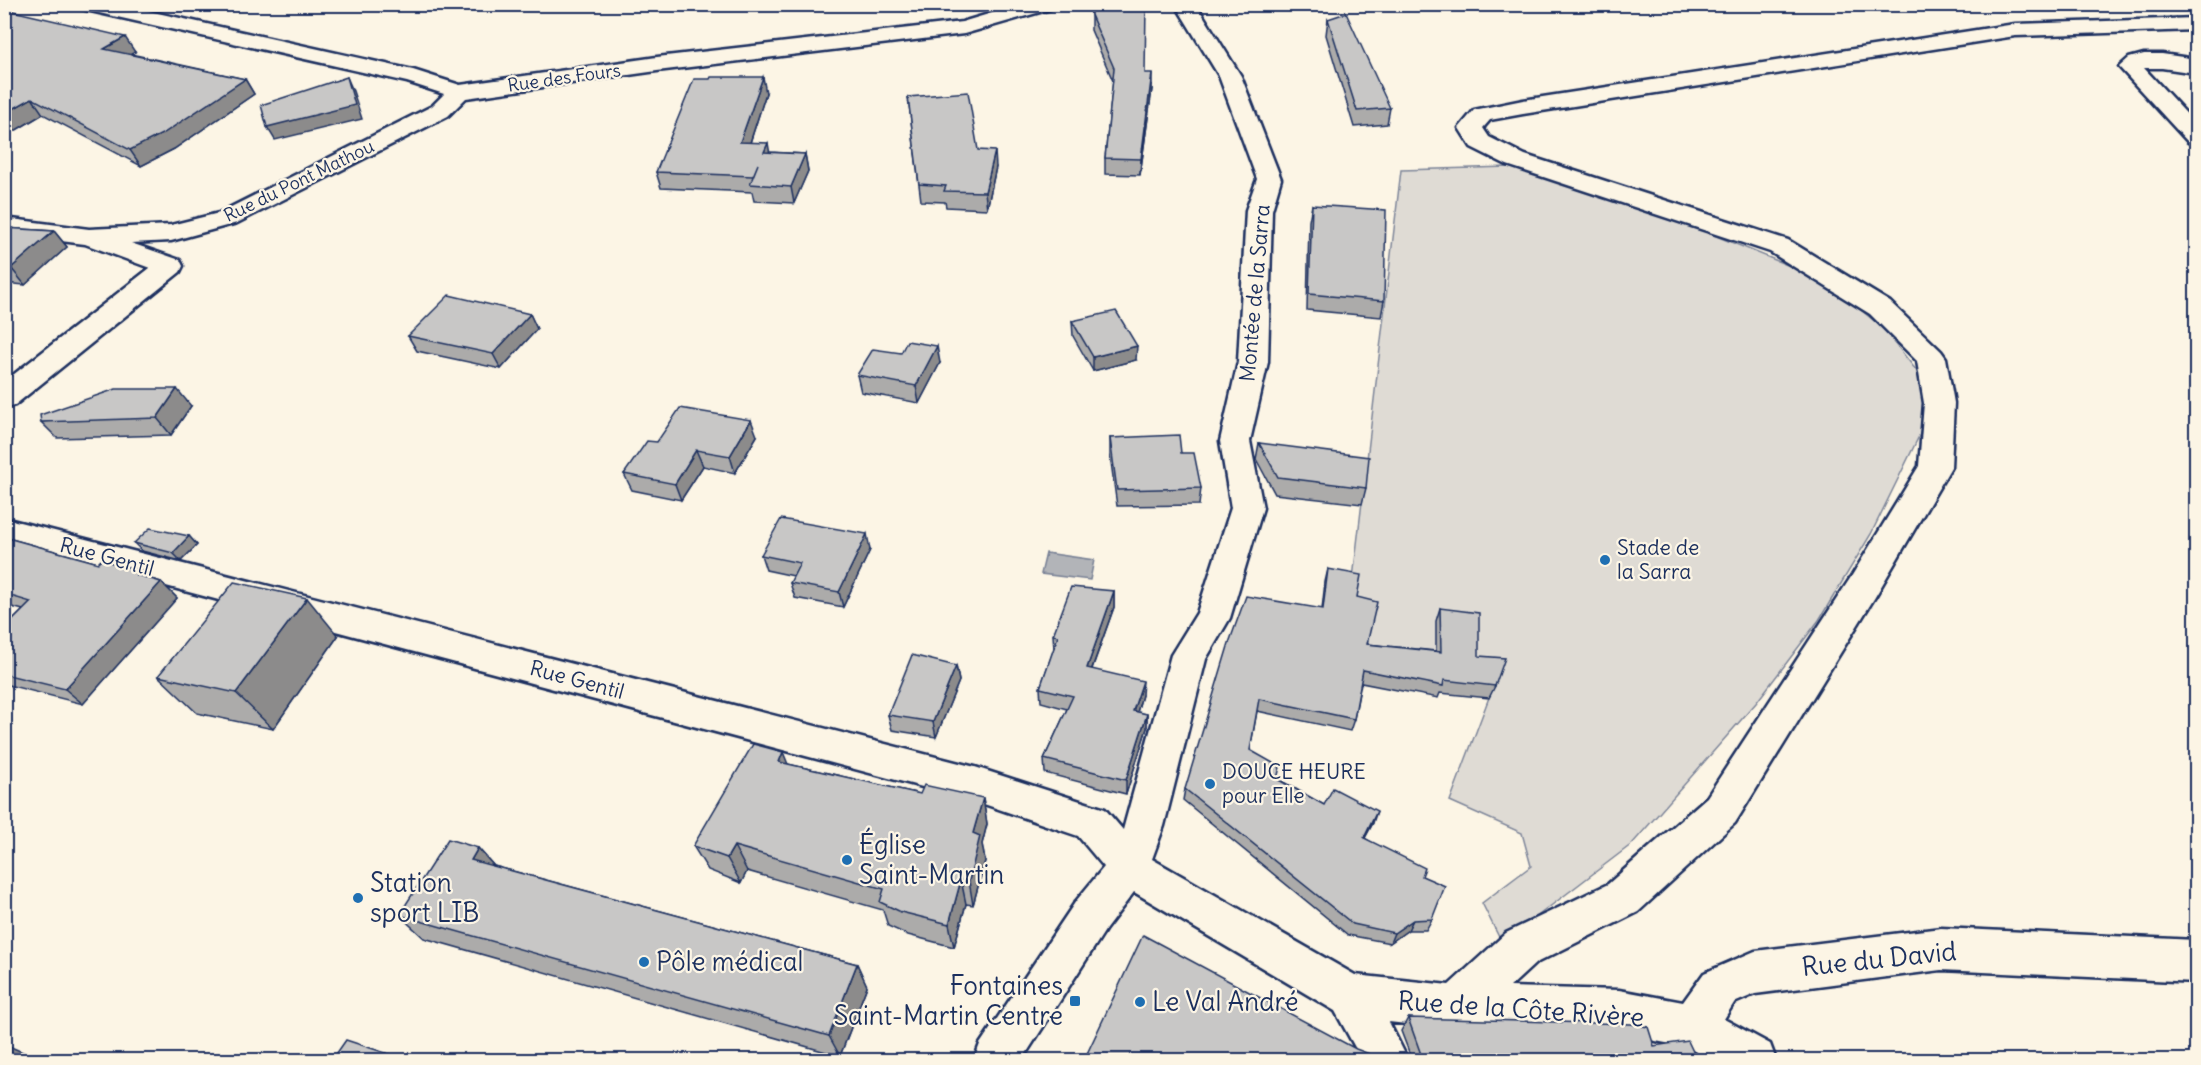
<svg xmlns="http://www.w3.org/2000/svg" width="2201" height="1065" font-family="Delius,sans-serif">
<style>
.green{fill:#dfdbd4;stroke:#7d8599;stroke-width:1.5}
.water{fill:#b2b4b8;stroke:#767f94;stroke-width:1.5}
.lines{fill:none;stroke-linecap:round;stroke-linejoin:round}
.minor-casing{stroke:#1b2f5e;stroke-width:5}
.minor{fill:#fcf5e5;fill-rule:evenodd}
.wall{fill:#acabaa;stroke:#1b2f5e;stroke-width:1.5}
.shaded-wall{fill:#8c8b8b;stroke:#1b2f5e;stroke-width:1.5}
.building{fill:#c8c7c6;stroke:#1b2f5e;stroke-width:1.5}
.poi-dot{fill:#1f6fb2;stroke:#fcf5e5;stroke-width:2}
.labels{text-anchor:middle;stroke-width:4.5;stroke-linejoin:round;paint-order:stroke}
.far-street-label{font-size:18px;fill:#1b2f5e;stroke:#fcf5e5}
.street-label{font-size:21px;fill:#1b2f5e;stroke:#fcf5e5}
.poi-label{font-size:21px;fill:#1b2f5e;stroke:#fcf5e5;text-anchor:start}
.near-poi-label{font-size:26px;fill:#1b2f5e;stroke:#fcf5e5;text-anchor:start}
.near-street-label{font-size:26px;fill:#1b2f5e;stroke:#fcf5e5}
</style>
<rect width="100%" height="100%" fill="#fcf5e5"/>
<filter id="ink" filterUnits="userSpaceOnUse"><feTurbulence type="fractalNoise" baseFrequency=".0167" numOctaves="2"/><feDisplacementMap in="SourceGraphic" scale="12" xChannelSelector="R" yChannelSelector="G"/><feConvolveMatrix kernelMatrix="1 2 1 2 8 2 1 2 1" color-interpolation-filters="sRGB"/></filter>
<g filter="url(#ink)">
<path class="green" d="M 1509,167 L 1640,205 L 1802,271 L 1845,297 L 1884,329 L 1923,379 L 1926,414 L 1921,432 L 1871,534 L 1819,620 L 1756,703 L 1632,844 L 1502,943 L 1482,903 L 1531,866 L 1522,833 L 1450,801 L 1499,671 L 1364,657 L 1354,610 L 1352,587 L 1401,170 Z"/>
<path class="water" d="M 1046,553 L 1094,560 L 1090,580 L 1041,574 Z"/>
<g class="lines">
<defs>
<g id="minor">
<path d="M 76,4 L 117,4 L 413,70 L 460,85 L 657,57 L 962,22 L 1022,4 L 1057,4 L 1054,8 L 964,34 L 657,71 L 466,98 L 448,116 L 237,223 L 171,241 L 131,243 L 180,260 L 183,266 L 180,272 L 15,405 L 4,408 L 4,382 L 150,268 L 85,244 L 4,234 L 4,218 L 89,229 L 171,225 L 219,213 L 432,106 L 444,94 L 407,82 L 86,10 L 79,8 Z"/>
<path d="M 1175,4 L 1196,4 L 1241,76 L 1281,179 L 1272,210 L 1268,362 L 1250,441 L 1263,508 L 1230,618 L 1206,659 L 1164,826 L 1152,859 L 1355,975 L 1449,985 L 1506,933 L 1608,884 L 1707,797 L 1851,577 L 1919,466 L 1924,403 L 1917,361 L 1870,314 L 1770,252 L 1507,165 L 1471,147 L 1459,128 L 1474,110 L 1523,100 L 2015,24 L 2196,18 L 2196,30 L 2015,36 L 1523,114 L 1490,120 L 1483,128 L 1489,137 L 1525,155 L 1788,240 L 1890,302 L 1941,351 L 1946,358 L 1954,403 L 1951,467 L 1875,597 L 1735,823 L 1638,912 L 1536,963 L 1510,987 L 1619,990 L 1683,1002 L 1704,973 L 1755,951 L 1941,928 L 2196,940 L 2196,982 L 1941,970 L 1755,994 L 1734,1003 L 1724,1019 L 1770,1044 L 1776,1060 L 1711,1060 L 1687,1047 L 1619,1034 L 1457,1030 L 1389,1022 L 1408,1060 L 1362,1060 L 1335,1011 L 1134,892 L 1106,929 L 1022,1060 L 974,1060 L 980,1044 L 1076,901 L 1104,867 L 1078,836 L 975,801 L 4,543 L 4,518 L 975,767 L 1105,809 L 1123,830 L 1171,655 L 1197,613 L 1231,508 L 1220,441 L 1238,362 L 1246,210 L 1257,179 L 1219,76 Z"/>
<path d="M 2144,54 L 2162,54 L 2196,59 L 2196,73 L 2162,68 L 2144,68 L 2196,124 L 2196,144 L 2188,142 L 2119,67 L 2129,58 Z"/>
</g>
</defs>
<use href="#minor" class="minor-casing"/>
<use href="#minor" class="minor"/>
</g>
<g class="wall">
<path d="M 1091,4 L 1145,73 L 1152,89 L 1140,175 L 1105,174 L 1105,158 L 1113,81 L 1091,30 Z"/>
<path d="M 4,9 L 135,52 L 131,54 L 245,79 L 254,94 L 174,149 L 141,166 L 43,114 L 13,132 L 4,130 Z"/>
<path d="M 1328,19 L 1390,108 L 1387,124 L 1354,127 L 1326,35 Z"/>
<path d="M 766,93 L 750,143 L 770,152 L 805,154 L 808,171 L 794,203 L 754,201 L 752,192 L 661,188 L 656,172 Z"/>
<path d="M 908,97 L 978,150 L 996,167 L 987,209 L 946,207 L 945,202 L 921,201 Z"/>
<path d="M 1312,205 L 1384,301 L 1381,317 L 1307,310 L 1309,221 Z"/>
<path d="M 4,228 L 54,231 L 67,247 L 25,285 L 4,283 Z"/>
<path d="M 530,314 L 537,329 L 501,369 L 417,351 L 408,336 Z"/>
<path d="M 1072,321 L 1136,360 L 1093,371 L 1073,336 Z"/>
<path d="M 940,363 L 919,403 L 861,392 L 857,375 Z"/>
<path d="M 191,406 L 171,435 L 57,438 L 41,422 Z"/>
<path d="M 757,436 L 735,473 L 703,466 L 681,500 L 632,490 L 624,474 L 657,442 Z"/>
<path d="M 1110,438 L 1181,453 L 1201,488 L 1199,505 L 1117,506 L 1110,455 Z"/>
<path d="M 1259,443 L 1366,488 L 1362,504 L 1275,494 L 1256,459 Z"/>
<path d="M 189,536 L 197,545 L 181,561 L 142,551 L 134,543 Z"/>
<path d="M 4,537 L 98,563 L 141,570 L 150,579 L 161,582 L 177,598 L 83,704 L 4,684 L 4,629 L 23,610 L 4,605 Z"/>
<path d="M 870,550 L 843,607 L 795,598 L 790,583 L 794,576 L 766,570 L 761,555 Z"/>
<path d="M 1328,569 L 1357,597 L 1367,644 L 1436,651 L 1436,621 L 1440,608 L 1479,656 L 1495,686 L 1489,698 L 1440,693 L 1438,698 L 1361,683 L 1354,719 L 1350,731 L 1257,711 L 1250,750 L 1278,779 L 1324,805 L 1373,823 L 1365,838 L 1422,876 L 1432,919 L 1426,930 L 1408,930 L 1390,943 L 1348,935 L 1183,800 L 1185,789 L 1322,609 L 1325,582 Z"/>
<path d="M 1114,591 L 1114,607 L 1092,669 L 1142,695 L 1137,712 L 1147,714 L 1147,728 L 1126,794 L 1045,773 L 1044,759 L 1067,709 L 1041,702 L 1040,688 L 1054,649 L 1053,635 Z"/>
<path d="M 338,636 L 273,729 L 197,713 L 158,676 Z"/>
<path d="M 956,666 L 959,681 L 936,737 L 892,730 L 888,715 Z"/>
<path d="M 788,764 L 920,794 L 983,798 L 987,824 L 982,844 L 985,861 L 973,905 L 966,904 L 954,947 L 908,935 L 888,926 L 883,910 L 747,871 L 741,883 L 708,870 L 693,846 Z"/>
<path d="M 478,848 L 494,866 L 857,964 L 867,986 L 840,1056 L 424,938 L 399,915 Z"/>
<path d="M 1408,1018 L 1654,1046 L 1697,1060 L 1412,1060 L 1401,1031 Z"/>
</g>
<g class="shaded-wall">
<path d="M 125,37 L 135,52 L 114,64 L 104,49 Z"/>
<path d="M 1152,73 L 1152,89 L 1140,175 L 1141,159 Z"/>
<path d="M 347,77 L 353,91 L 362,119 L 275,140 L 267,127 Z"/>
<path d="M 763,77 L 766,93 L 745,158 L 740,142 Z"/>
<path d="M 245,79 L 254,94 L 174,149 L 141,166 L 130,150 Z"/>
<path d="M 32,98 L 43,114 L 13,132 L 4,122 L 4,114 Z"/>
<path d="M 768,143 L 771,160 L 764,152 Z"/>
<path d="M 995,151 L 996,167 L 987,209 L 985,192 Z"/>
<path d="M 805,154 L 808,171 L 794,203 L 791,187 Z"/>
<path d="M 54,231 L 67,247 L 25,285 L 11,268 Z"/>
<path d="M 530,314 L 537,329 L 501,369 L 493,354 Z"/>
<path d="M 937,346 L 940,363 L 919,403 L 916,386 Z"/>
<path d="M 1137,346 L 1136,360 L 1093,371 L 1093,357 Z"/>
<path d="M 177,389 L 191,406 L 171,435 L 157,418 Z"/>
<path d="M 751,420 L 757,436 L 735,473 L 730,456 Z"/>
<path d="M 696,450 L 703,466 L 681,500 L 675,484 Z"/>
<path d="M 867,534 L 870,550 L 843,607 L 839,592 Z"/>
<path d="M 189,536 L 197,545 L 181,561 L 173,553 Z"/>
<path d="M 141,570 L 157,586 L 137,575 Z"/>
<path d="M 161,582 L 177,598 L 83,704 L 65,689 Z"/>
<path d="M 1114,591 L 1114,607 L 1087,682 L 1087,668 Z"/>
<path d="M 307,598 L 338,636 L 273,729 L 236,693 Z"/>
<path d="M 956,666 L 959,681 L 936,737 L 933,722 Z"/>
<path d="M 1143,681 L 1142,695 L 1133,726 L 1133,711 Z"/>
<path d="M 1147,714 L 1147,728 L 1126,794 L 1126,780 Z"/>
<path d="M 783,752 L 794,779 L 779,762 Z"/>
<path d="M 983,798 L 987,824 L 982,844 L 985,861 L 973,905 L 969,881 L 973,833 Z"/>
<path d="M 1377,811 L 1373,823 L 1359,849 L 1364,838 Z"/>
<path d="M 734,846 L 747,871 L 741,883 L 727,858 Z"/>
<path d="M 478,848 L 500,873 L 471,860 Z"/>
<path d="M 961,880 L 966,904 L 954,947 L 949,924 Z"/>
<path d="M 1413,920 L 1408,930 L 1390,943 L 1394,933 Z"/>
<path d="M 857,964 L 867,986 L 840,1056 L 829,1036 Z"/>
<path d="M 11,1047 L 41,1060 L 4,1060 L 4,1054 Z"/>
</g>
<g class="building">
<path d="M 1091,4 L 1146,4 L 1145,73 L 1152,73 L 1141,159 L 1105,158 L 1114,68 L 1091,15 Z"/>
<path d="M 4,9 L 125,37 L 104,49 L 245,79 L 164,133 L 130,150 L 32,98 L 4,114 Z"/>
<path d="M 1346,13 L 1390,108 L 1357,111 L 1328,19 Z"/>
<path d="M 347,77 L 355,105 L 267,127 L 261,105 Z"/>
<path d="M 711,77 L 763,77 L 740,142 L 768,143 L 764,152 L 805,154 L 791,187 L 750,184 L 758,164 L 753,176 L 656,172 L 694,79 L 710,79 Z"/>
<path d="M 968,92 L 978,150 L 995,151 L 985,192 L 944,191 L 946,186 L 919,184 L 908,97 Z"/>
<path d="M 1312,205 L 1386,210 L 1384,301 L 1309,294 Z"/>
<path d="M 4,228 L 54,231 L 11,268 L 4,268 Z"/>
<path d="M 449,295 L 530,314 L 493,354 L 408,336 Z"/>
<path d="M 1116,311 L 1137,346 L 1093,357 L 1072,321 Z"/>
<path d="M 907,341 L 937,346 L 916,386 L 857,375 L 873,349 L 901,353 Z"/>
<path d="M 116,389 L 177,389 L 157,418 L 41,422 L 40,415 Z"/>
<path d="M 680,408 L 751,420 L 730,456 L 696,450 L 675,484 L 624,474 L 647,441 L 657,442 Z"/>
<path d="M 1179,435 L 1181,453 L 1194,453 L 1201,488 L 1117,490 L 1110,438 Z"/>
<path d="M 1259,443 L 1369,457 L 1366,488 L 1278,477 Z"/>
<path d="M 781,519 L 867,534 L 839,592 L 790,583 L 800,563 L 761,555 Z"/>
<path d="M 150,528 L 189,536 L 173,553 L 134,543 Z"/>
<path d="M 4,537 L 98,563 L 101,560 L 141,570 L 137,575 L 161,582 L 65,689 L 4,674 L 4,629 L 31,602 L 4,594 Z"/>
<path d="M 1328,569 L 1361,575 L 1357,597 L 1377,602 L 1367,644 L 1441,652 L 1440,608 L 1479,613 L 1479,656 L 1505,658 L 1495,686 L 1444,680 L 1443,686 L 1363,670 L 1354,719 L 1259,699 L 1250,750 L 1280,767 L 1277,779 L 1324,805 L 1333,788 L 1377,811 L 1364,838 L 1425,868 L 1422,876 L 1445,886 L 1432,919 L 1413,920 L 1394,933 L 1353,924 L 1185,789 L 1229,643 L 1246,596 L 1323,609 Z"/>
<path d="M 234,582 L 307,598 L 236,693 L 158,676 Z"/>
<path d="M 1071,587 L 1114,591 L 1087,668 L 1143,681 L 1133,711 L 1147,714 L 1126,780 L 1044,759 L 1073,696 L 1040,688 L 1058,636 L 1053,635 Z"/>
<path d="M 912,655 L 956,666 L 933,722 L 888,715 Z"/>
<path d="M 753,744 L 783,752 L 779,762 L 920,794 L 924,785 L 983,798 L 973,833 L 980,836 L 969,881 L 961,880 L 949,924 L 901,912 L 880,902 L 884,889 L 734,846 L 727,858 L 693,846 Z"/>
<path d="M 448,839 L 478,848 L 471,860 L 857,964 L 829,1036 L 399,915 Z"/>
<path d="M 1143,935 L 1356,1049 L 1385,1060 L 1084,1060 Z"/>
<path d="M 1408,1018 L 1631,1024 L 1648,1027 L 1654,1046 L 1688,1041 L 1697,1060 L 1423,1060 Z"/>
<path d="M 346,1040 L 407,1060 L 332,1060 Z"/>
<path d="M 4,1044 L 11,1047 L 4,1054 Z"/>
<path d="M 287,1055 L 303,1060 L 284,1060 Z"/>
</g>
</g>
<g class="poi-dot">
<circle cx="1605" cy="560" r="6"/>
<circle cx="1210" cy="784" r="6"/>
<circle cx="847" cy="860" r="6"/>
<circle cx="358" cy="898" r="6"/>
<circle cx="644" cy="962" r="6"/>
<rect x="1069" y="995" width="12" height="12" rx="3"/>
<circle cx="1140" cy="1002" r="6"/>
</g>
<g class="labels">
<g class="far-street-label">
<text transform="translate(564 78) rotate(-8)" y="6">Rue des Fours</text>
<text transform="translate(299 181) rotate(-26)" y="6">Rue du Pont Mathou</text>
</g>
<g class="street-label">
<text transform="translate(1255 293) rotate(-85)" y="7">Montée de la Sarra</text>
<text transform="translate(107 557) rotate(15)" y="7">Rue Gentil</text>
<text transform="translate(577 680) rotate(15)" y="7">Rue Gentil</text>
</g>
<g class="poi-label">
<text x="1617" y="555">Stade de<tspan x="1617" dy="24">la Sarra</tspan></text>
<text x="1222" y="779">DOUCE HEURE<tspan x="1222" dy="24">pour Elle</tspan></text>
</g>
<g class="near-poi-label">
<text x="859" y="854">Église<tspan x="859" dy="30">Saint-Martin</tspan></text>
<text x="370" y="892">Station<tspan x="370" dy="30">sport LIB</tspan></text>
<text x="656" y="971">Pôle médical</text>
<text x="1063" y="995" text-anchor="end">Fontaines<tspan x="1063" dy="30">Saint-Martin Centre</tspan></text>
<text x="1152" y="1011">Le Val André</text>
</g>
<g class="near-street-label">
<text transform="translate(1879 959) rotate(-6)" y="9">Rue du David</text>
<text transform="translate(1521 1009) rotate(4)" y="9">Rue de la Côte Rivère</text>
</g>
</g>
<rect width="2201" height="1065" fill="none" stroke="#fcf5e5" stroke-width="24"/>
<rect x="12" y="12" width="2177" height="1041" fill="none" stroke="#1b2f5e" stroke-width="2" filter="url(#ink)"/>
</svg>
